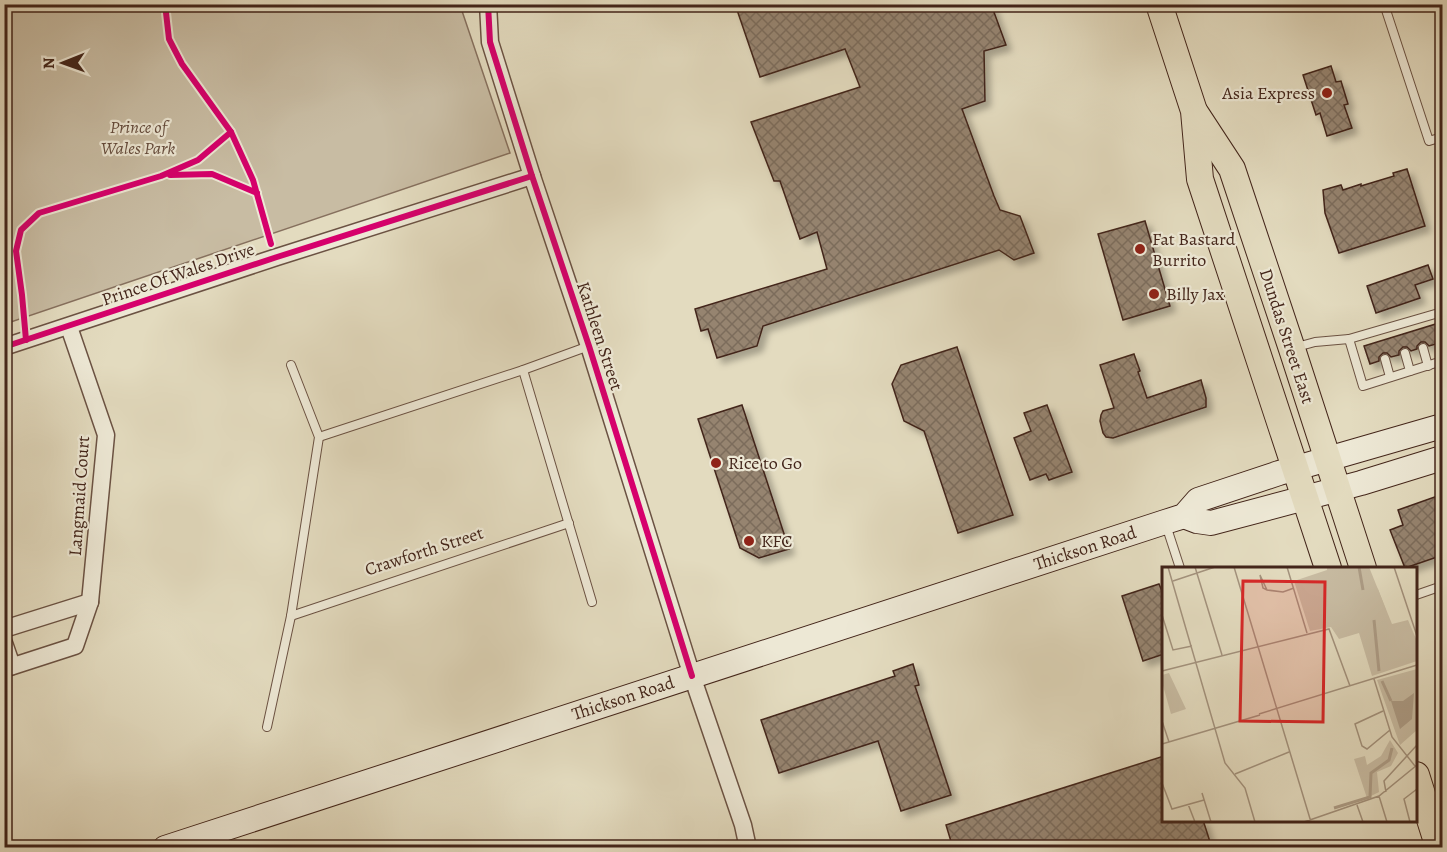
<svg xmlns="http://www.w3.org/2000/svg" width="1447" height="852" font-family="Alegreya,serif">
<style>
.green{fill:#c8bca3;stroke:#86705e;stroke-width:1.5}
.building{fill:url(#building-cross-hatch);stroke:#43251a;stroke-width:1.5;filter:url(#shadow)}
.lines{fill:none;stroke-linecap:round;stroke-linejoin:round}
.service-casing{stroke:#6b5243;stroke-width:10}
.minor-casing{stroke:#6b5243;stroke-width:19}
.secondary-casing{stroke:#43251a;stroke-width:26}
.primary-casing{stroke:#43251a;stroke-width:28}
.service{stroke:#ede8d5;stroke-width:8}
.minor{stroke:#ede8d5;stroke-width:16}
.secondary{stroke:#ede8d5;stroke-width:24}
.primary{stroke:#e3dbbf;stroke-width:26}
.cycleway-casing{stroke:#ede8d5;stroke-width:10}
.cycleway{stroke:#d6006c;stroke-width:6}
.poi-dot{fill:#8f2418;stroke:#ede8d5;stroke-width:2}
.labels{text-anchor:middle;stroke-width:4.5;stroke-linejoin:round;paint-order:stroke}
.poi-label{font-size:18px;fill:#43251a;stroke:#ede8d5;text-anchor:start}
.park-label{font-size:18px;font-style:italic;fill:#644b3c;stroke:#ede8d5}
.street-label{font-size:18px;fill:#43251a;stroke:#ede8d5}
.inset-river{fill:none;stroke:#ad9d87;stroke-width:3}
.inset-road{fill:none;stroke:#a3927d;stroke-width:1.5}
.view{fill:#d62828;fill-opacity:0.15;stroke:#d62828;stroke-width:3}
.inset-edge{fill:none;stroke:#43251a;stroke-width:3}
</style>
<defs>
<pattern id="building-cross-hatch" width="8" height="8" patternUnits="userSpaceOnUse" patternTransform="scale(1.5)"><rect width="8" height="8" fill="#968470"/><path d="M0 0l8 8M0 8l8-8" fill="none" stroke="#7c6c5b"/></pattern>
<filter id="shadow"><feDropShadow dx="5.5" dy="5.5" stdDeviation="3" flood-color="#0004"/></filter>
</defs>
<rect width="100%" height="100%" fill="#e3dbbf"/>
<filter id="stains"><feTurbulence type="fractalNoise" baseFrequency=".00333" numOctaves="4"/><feColorMatrix values="0 0 0 0 .2 0 0 0 0 .09 0 0 0 0 .02 0 0 0 .5 -.17"/></filter>
<radialGradient id="worn" r=".72"><stop offset=".6" stop-color="#630" stop-opacity="0"/><stop offset="1" stop-color="#630" stop-opacity=".3"/></radialGradient>
<path class="green" d="M 4,5 L 460,5 L 510,153 L 5,324 Z"/>
<g class="building">
<path d="M 735,4 L 991,4 L 1006,45 L 984,51 L 985,101 L 962,109 L 994,196 L 1000,210 L 1020,216 L 1034,253 L 1014,260 L 999,250 L 763,326 L 757,346 L 717,358 L 708,329 L 701,331 L 695,309 L 827,269 L 817,232 L 800,239 L 780,181 L 774,181 L 751,122 L 860,87 L 845,49 L 760,77 Z"/>
<path d="M 1331,66 L 1336,82 L 1341,81 L 1348,104 L 1344,105 L 1352,128 L 1327,136 L 1320,113 L 1316,115 L 1303,75 Z"/>
<path d="M 1407,169 L 1425,226 L 1339,253 L 1325,213 L 1323,190 L 1341,185 L 1343,190 L 1361,184 L 1361,186 L 1394,176 L 1393,173 Z"/>
<path d="M 1145,221 L 1170,306 L 1123,320 L 1098,234 Z"/>
<path d="M 1428,265 L 1433,279 L 1415,285 L 1420,298 L 1376,313 L 1367,286 Z"/>
<path d="M 1439,323 L 1443,334 L 1443,342 L 1429,346 L 1425,342 L 1421,342 L 1417,346 L 1417,349 L 1411,351 L 1407,347 L 1403,347 L 1399,351 L 1399,355 L 1391,357 L 1387,353 L 1383,353 L 1379,357 L 1379,361 L 1370,364 L 1364,346 Z"/>
<path d="M 957,347 L 1013,515 L 958,533 L 924,431 L 904,421 L 892,384 L 901,365 Z"/>
<path d="M 1134,354 L 1140,371 L 1138,372 L 1147,398 L 1201,380 L 1206,398 L 1206,407 L 1113,438 L 1106,437 L 1103,433 L 1100,421 L 1101,415 L 1103,411 L 1114,408 L 1100,365 Z"/>
<path d="M 742,405 L 789,549 L 759,558 L 740,548 L 698,419 Z"/>
<path d="M 1047,405 L 1072,472 L 1049,480 L 1046,474 L 1030,480 L 1014,438 L 1031,431 L 1024,413 Z"/>
<path d="M 1443,494 L 1443,555 L 1405,568 L 1390,530 L 1403,525 L 1398,510 Z"/>
<path d="M 1159,584 L 1164,596 L 1164,654 L 1143,661 L 1122,596 Z"/>
<path d="M 913,664 L 919,685 L 915,686 L 951,795 L 901,811 L 878,741 L 779,773 L 761,720 L 895,676 L 893,671 Z"/>
<path d="M 1164,756 L 1164,820 L 1203,820 L 1212,848 L 953,848 L 946,825 Z"/>
</g>
<g class="lines">
<defs>
<g id="service">
<path d="M 1384,4 L 1429,141 L 1442,137"/>
<path d="M 1442,312 L 1349,339 L 1363,386 L 1442,361"/>
<path d="M 1293,348 L 1315,342 L 1349,339"/>
<path d="M 1423,348 L 1428,366"/>
<path d="M 1405,353 L 1410,371"/>
<path d="M 1385,359 L 1390,377"/>
<path d="M 523,370 L 592,602"/>
<path d="M 319,437 L 523,370 L 589,346"/>
<path d="M 1165,522 L 1180,568"/>
<path d="M 1416,595 L 1442,586"/>
<path d="M 291,616 L 569,523"/>
<path d="M 267,727 L 291,616 L 319,437 L 291,365"/>
</g>
<g id="minor">
<path d="M 488,4 L 490,42 L 532,176 L 589,346 L 692,676 L 743,825 L 748,848"/>
<path d="M 4,347 L 277,257 L 532,176"/>
<path d="M 4,629 L 90,602"/>
<path d="M 4,643 L 12,666"/>
<path d="M 4,669 L 75,646 L 90,602 L 106,435 L 69,327"/>
</g>
<g id="secondary">
<path d="M 1184,516 L 1197,521 L 1211,523 L 1361,483 L 1442,458"/>
<path d="M 165,848 L 1165,522 L 1184,516 L 1198,500 L 1279,473 L 1442,426"/>
</g>
<g id="primary">
<path d="M 1159,4 L 1194,111 L 1200,179 L 1328,568"/>
<path d="M 1196,114 L 1232,169 L 1292,349 L 1363,568"/>
<path d="M 1416,775 L 1439,848"/>
</g>
</defs>
<use href="#service" class="service-casing"/>
<use href="#minor" class="minor-casing"/>
<use href="#secondary" class="secondary-casing"/>
<use href="#primary" class="primary-casing"/>
<use href="#service" class="service"/>
<use href="#minor" class="minor"/>
<use href="#secondary" class="secondary"/>
<use href="#primary" class="primary"/>
<defs>
<g id="cycleway">
<path d="M 165,4 L 169,39 L 182,64 L 231,132 L 253,180 L 271,244"/>
<path d="M 488,4 L 490,42 L 532,176 L 589,346 L 692,676"/>
<path d="M 170,175 L 212,174 L 257,193"/>
<path d="M 26,340 L 22,295 L 16,251 L 21,230 L 39,213 L 161,176 L 198,160 L 231,132"/>
<path d="M 4,347 L 277,257 L 532,176"/>
</g>
</defs>
<use href="#cycleway" class="cycleway-casing"/>
<use href="#cycleway" class="cycleway"/>
</g>
<g class="poi-dot">
<circle cx="1327" cy="93" r="6"/>
<circle cx="1140" cy="249" r="6"/>
<circle cx="1154" cy="294" r="6"/>
<circle cx="716" cy="463" r="6"/>
<circle cx="749" cy="541" r="6"/>
</g>
<g class="labels">
<g class="poi-label">
<text x="1315" y="99" text-anchor="end">Asia Express</text>
<text x="1152" y="245">Fat Bastard<tspan x="1152" dy="21">Burrito</tspan></text>
<text x="1166" y="300">Billy Jax</text>
<text x="728" y="469">Rice to Go</text>
<text x="761" y="547">KFC</text>
</g>
<g class="park-label">
<text x="138" y="133">Prince of<tspan x="138" dy="21">Wales Park</tspan></text>
</g>
<g class="street-label">
<text transform="translate(178 274) rotate(-19)" y="6">Prince Of Wales Drive</text>
<text transform="translate(600 336) rotate(72)" y="6">Kathleen Street</text>
<text transform="translate(1287 336) rotate(72)" y="6">Dundas Street East</text>
<text transform="translate(79 496) rotate(-86)" y="6">Langmaid Court</text>
<text transform="translate(1085 548) rotate(-18)" y="6">Thickson Road</text>
<text transform="translate(424 551) rotate(-18)" y="6">Crawforth Street</text>
<text transform="translate(623 698) rotate(-18)" y="6">Thickson Road</text>
</g>
</g>
<g transform="translate(1162 567)">
<rect width="255" height="255" fill="#e3dbbf"/>
<path d="M 165,0 L 207,0 L 230,57 L 246,53 L 255,74 L 255,94 L 210,109 L 197,66 L 177,72 L 169,60 L 148,64 L 132,14 L 165,3 ZM 255,102 L 255,163 L 238,178 L 215,113 ZM 7,106 L 24,142 L 9,147 L 0,115 L 0,108 ZM 228,173 L 236,186 L 229,199 L 215,205 L 217,225 L 205,231 L 192,192 L 203,189 L 205,198 L 219,189 Z" fill="#c8bca3"/>
<path d="M 246,58 L 255,75 L 255,91 L 246,91 L 244,82 L 240,82 L 234,85 L 239,94 L 218,101 L 216,94 L 227,88 L 224,68 Z" fill="#c8bca3"/>
<path d="M 180,0 L 200,0 L 202,9 L 216,22 L 224,43 L 221,51 L 230,63 L 224,68 L 227,88 L 214,98 Z" fill="#c8bca3"/>
<path d="M 252,126 L 250,152 L 238,162 L 229,134 L 241,134 Z" fill="#ad9d87"/>
<path class="inset-river" d="M 197,0 L 201,23M 212,53 L 217,104M 220,114 L 229,134M 172,241 L 208,230 L 209,206 L 227,193 L 230,181"/>
<path class="inset-road" d="M 6,0 L 63,196 L 83,221 L 93,255M 33,0 L 60,88M 72,0 L 149,255M 125,0 L 145,66M 232,0 L 255,69M 11,14 L 53,0M 105,23 L 98,8 L 101,21 L 105,23 L 121,25 L 132,21M 0,48 L 11,83 L 30,79M 0,104 L 167,62 L 188,119M 212,112 L 230,170 L 253,199M 221,144 L 193,157 L 200,179 L 205,182 L 228,163M 97,147 L 255,98M 0,154 L 7,175M 0,177 L 98,148M 73,207 L 127,185M 0,216 L 10,242 L 42,233M 224,225 L 222,214 L 255,178M 40,226 L 49,255M 217,229 L 225,255M 26,237 L 33,255M 195,238 L 201,255M 89,255 L 115,255M 142,255 L 217,229 L 255,198M 248,255 L 242,232 L 255,222"/>
<path class="view" d="M 81,14 L 163,15 L 161,155 L 78,154 Z"/>
<rect width="255" height="255" class="inset-edge"/>
</g>
<rect width="1447" height="852" fill="none" stroke="#e3dbbf" stroke-width="24"/>
<rect x="6" y="6" width="1435" height="840" fill="none" stroke="#43251a" stroke-width="3"/>
<rect x="12" y="12" width="1423" height="828" fill="none" stroke="#43251a" stroke-width="1.5"/>
<g transform="translate(63 63) rotate(269)" stroke="#ede8d5" stroke-width="4.5" paint-order="stroke">
<path d="M0-4.5L10 22L0 15L-10 22Z" fill="#43251a"/>
<text y="-9" font-size="16" font-weight="bold" text-anchor="middle" fill="#43251a">N</text>
</g>
<rect width="100%" height="100%" filter="url(#stains)"/>
<rect width="100%" height="100%" fill="url(#worn)"/>
</svg>
